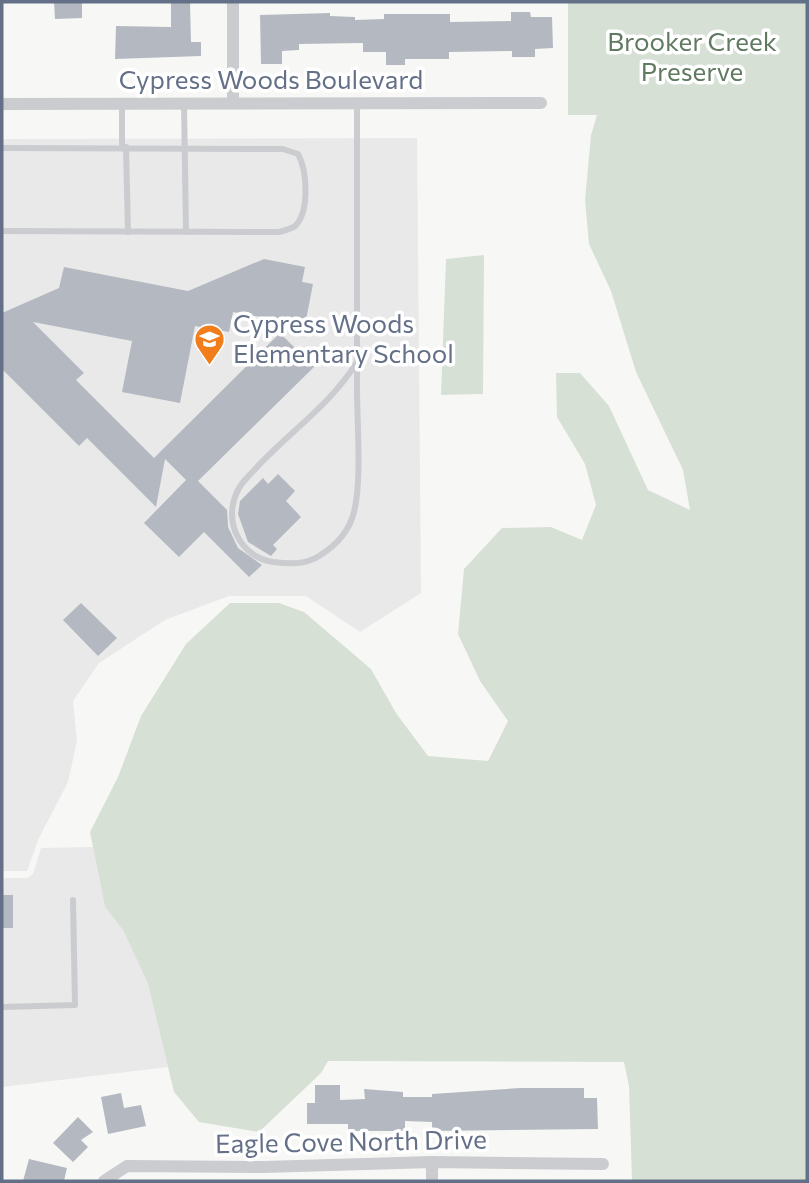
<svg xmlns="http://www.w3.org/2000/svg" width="809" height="1183" font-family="Commissioner,sans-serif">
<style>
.built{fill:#e8e9e8}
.green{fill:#d7e0d5}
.building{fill:#b4b9c1}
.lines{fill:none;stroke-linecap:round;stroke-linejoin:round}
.lane{stroke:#caccd0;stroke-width:6}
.street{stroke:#caccd0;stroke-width:12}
.labels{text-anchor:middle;stroke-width:7;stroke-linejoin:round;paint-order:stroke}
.park-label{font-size:26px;fill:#607a61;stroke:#fff}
.street-label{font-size:26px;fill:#647088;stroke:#fff}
.poi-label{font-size:26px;fill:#647088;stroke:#fff;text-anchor:start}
</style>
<rect width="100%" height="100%" fill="#f7f8f5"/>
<g class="built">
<path d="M 417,138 L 421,593 L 360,632 L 306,596 L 229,596 L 165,620 L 99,663 L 73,701 L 77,741 L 68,782 L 39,838 L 27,871 L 2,871 L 2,139 Z"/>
<path d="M 93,847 L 105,907 L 123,930 L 148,984 L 168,1067 L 2,1087 L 2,878 L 27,878 L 33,874 L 41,848 Z"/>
</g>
<g class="green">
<path d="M 568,2 L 807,2 L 807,1181 L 632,1181 L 629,1086 L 624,1062 L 328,1061 L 321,1073 L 259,1132 L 199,1122 L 174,1092 L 148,984 L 123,930 L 105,907 L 90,832 L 118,777 L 141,716 L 186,644 L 230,603 L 279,603 L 304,612 L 371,669 L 396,713 L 428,756 L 488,761 L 508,721 L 480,681 L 458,634 L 464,569 L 502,528 L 551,527 L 582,540 L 596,505 L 585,464 L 557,417 L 556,373 L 580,373 L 609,406 L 648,490 L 690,510 L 683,470 L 636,372 L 611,291 L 589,244 L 585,200 L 591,135 L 597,115 L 568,115 Z"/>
<path d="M 484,255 L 483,394 L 441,395 L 446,259 Z"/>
</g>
<g class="building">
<path d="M 54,2 L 82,2 L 82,18 L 55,19 Z"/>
<path d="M 171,2 L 190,2 L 191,42 L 201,42 L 201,56 L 115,59 L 116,26 L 171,27 Z"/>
<path d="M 511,12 L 530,12 L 531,17 L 552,17 L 553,48 L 535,49 L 535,57 L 512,57 L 512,51 L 449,52 L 449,59 L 405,59 L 405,65 L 386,65 L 386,52 L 363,52 L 363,43 L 299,44 L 299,50 L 282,51 L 282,64 L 261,64 L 260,15 L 330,13 L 330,16 L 355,17 L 355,20 L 384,19 L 384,14 L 450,14 L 450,22 L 511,21 Z"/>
<path d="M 264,259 L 305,267 L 302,282 L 313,284 L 305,325 L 233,312 L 229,332 L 195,326 L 180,403 L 122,392 L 132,341 L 33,322 L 84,373 L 76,380 L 154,458 L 280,333 L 314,367 L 198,481 L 227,510 L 228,527 L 238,548 L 262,565 L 249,577 L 204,532 L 179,557 L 144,523 L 186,480 L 165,459 L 156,507 L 87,438 L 79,446 L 2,369 L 2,313 L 59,288 L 64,267 L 188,291 Z"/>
<path d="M 278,474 L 295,491 L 286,501 L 301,517 L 273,545 L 277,549 L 271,556 L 248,542 L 238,514 L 240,501 L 263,478 L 268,484 Z"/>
<path d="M 81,603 L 117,638 L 98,656 L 63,620 Z"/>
<rect x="2" y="895" width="11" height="33"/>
<path d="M 315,1085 L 340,1085 L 340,1100 L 365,1099 L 364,1089 L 403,1092 L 403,1097 L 432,1097 L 432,1094 L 520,1088 L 584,1088 L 584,1098 L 597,1098 L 598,1129 L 432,1131 L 432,1122 L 405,1121 L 405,1131 L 348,1131 L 348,1124 L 307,1124 L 307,1103 L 315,1103 Z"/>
<path d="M 121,1093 L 124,1108 L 141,1105 L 146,1126 L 108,1134 L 101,1097 Z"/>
<path d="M 78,1117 L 93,1132 L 81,1140 L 88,1147 L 73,1162 L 53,1143 Z"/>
<path d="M 29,1159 L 67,1168 L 64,1181 L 23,1181 Z"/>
</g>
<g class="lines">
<g class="lane">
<path d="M 122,103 L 122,147"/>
<path d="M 184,103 L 186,232"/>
<path d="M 357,103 C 357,199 357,294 357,390 C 357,424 362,480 354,512 C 349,532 337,545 319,556 C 305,565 289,564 273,562 C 240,557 222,521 238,490 C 242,481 252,473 258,466 C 291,431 332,403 357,362"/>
<path d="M 126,147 L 128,232"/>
<path d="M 2,148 L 283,149 L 298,154 C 307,170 310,212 295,226 C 291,229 283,231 279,232 L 2,231"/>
<path d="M 2,1007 L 75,1005 L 73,900"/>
</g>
<g class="street">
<path d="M 233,2 L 233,103"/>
<path d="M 2,104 L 541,103"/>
<path d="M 432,1162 L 432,1181"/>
<path d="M 104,1181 L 127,1166 L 264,1167 L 432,1162 L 603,1164"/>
</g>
</g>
<defs>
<symbol id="school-pin" viewBox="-11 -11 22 30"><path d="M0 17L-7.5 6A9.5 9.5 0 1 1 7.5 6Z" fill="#f17e1b" stroke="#fff"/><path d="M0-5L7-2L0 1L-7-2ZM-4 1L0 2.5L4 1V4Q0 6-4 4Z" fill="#fff"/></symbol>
</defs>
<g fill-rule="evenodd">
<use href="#school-pin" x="192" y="322" width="35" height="47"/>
</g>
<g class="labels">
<g class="park-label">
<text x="692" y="51">Brooker Creek<tspan x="692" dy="30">Preserve</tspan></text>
</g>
<g class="street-label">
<text x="271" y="89">Cypress Woods Boulevard</text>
<text transform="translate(351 1142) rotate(-1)" y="9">Eagle Cove North Drive</text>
</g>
<g class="poi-label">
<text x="233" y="333">Cypress Woods<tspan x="233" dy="30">Elementary School</tspan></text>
</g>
</g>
<rect width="809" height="1183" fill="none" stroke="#647088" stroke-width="7"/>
</svg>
